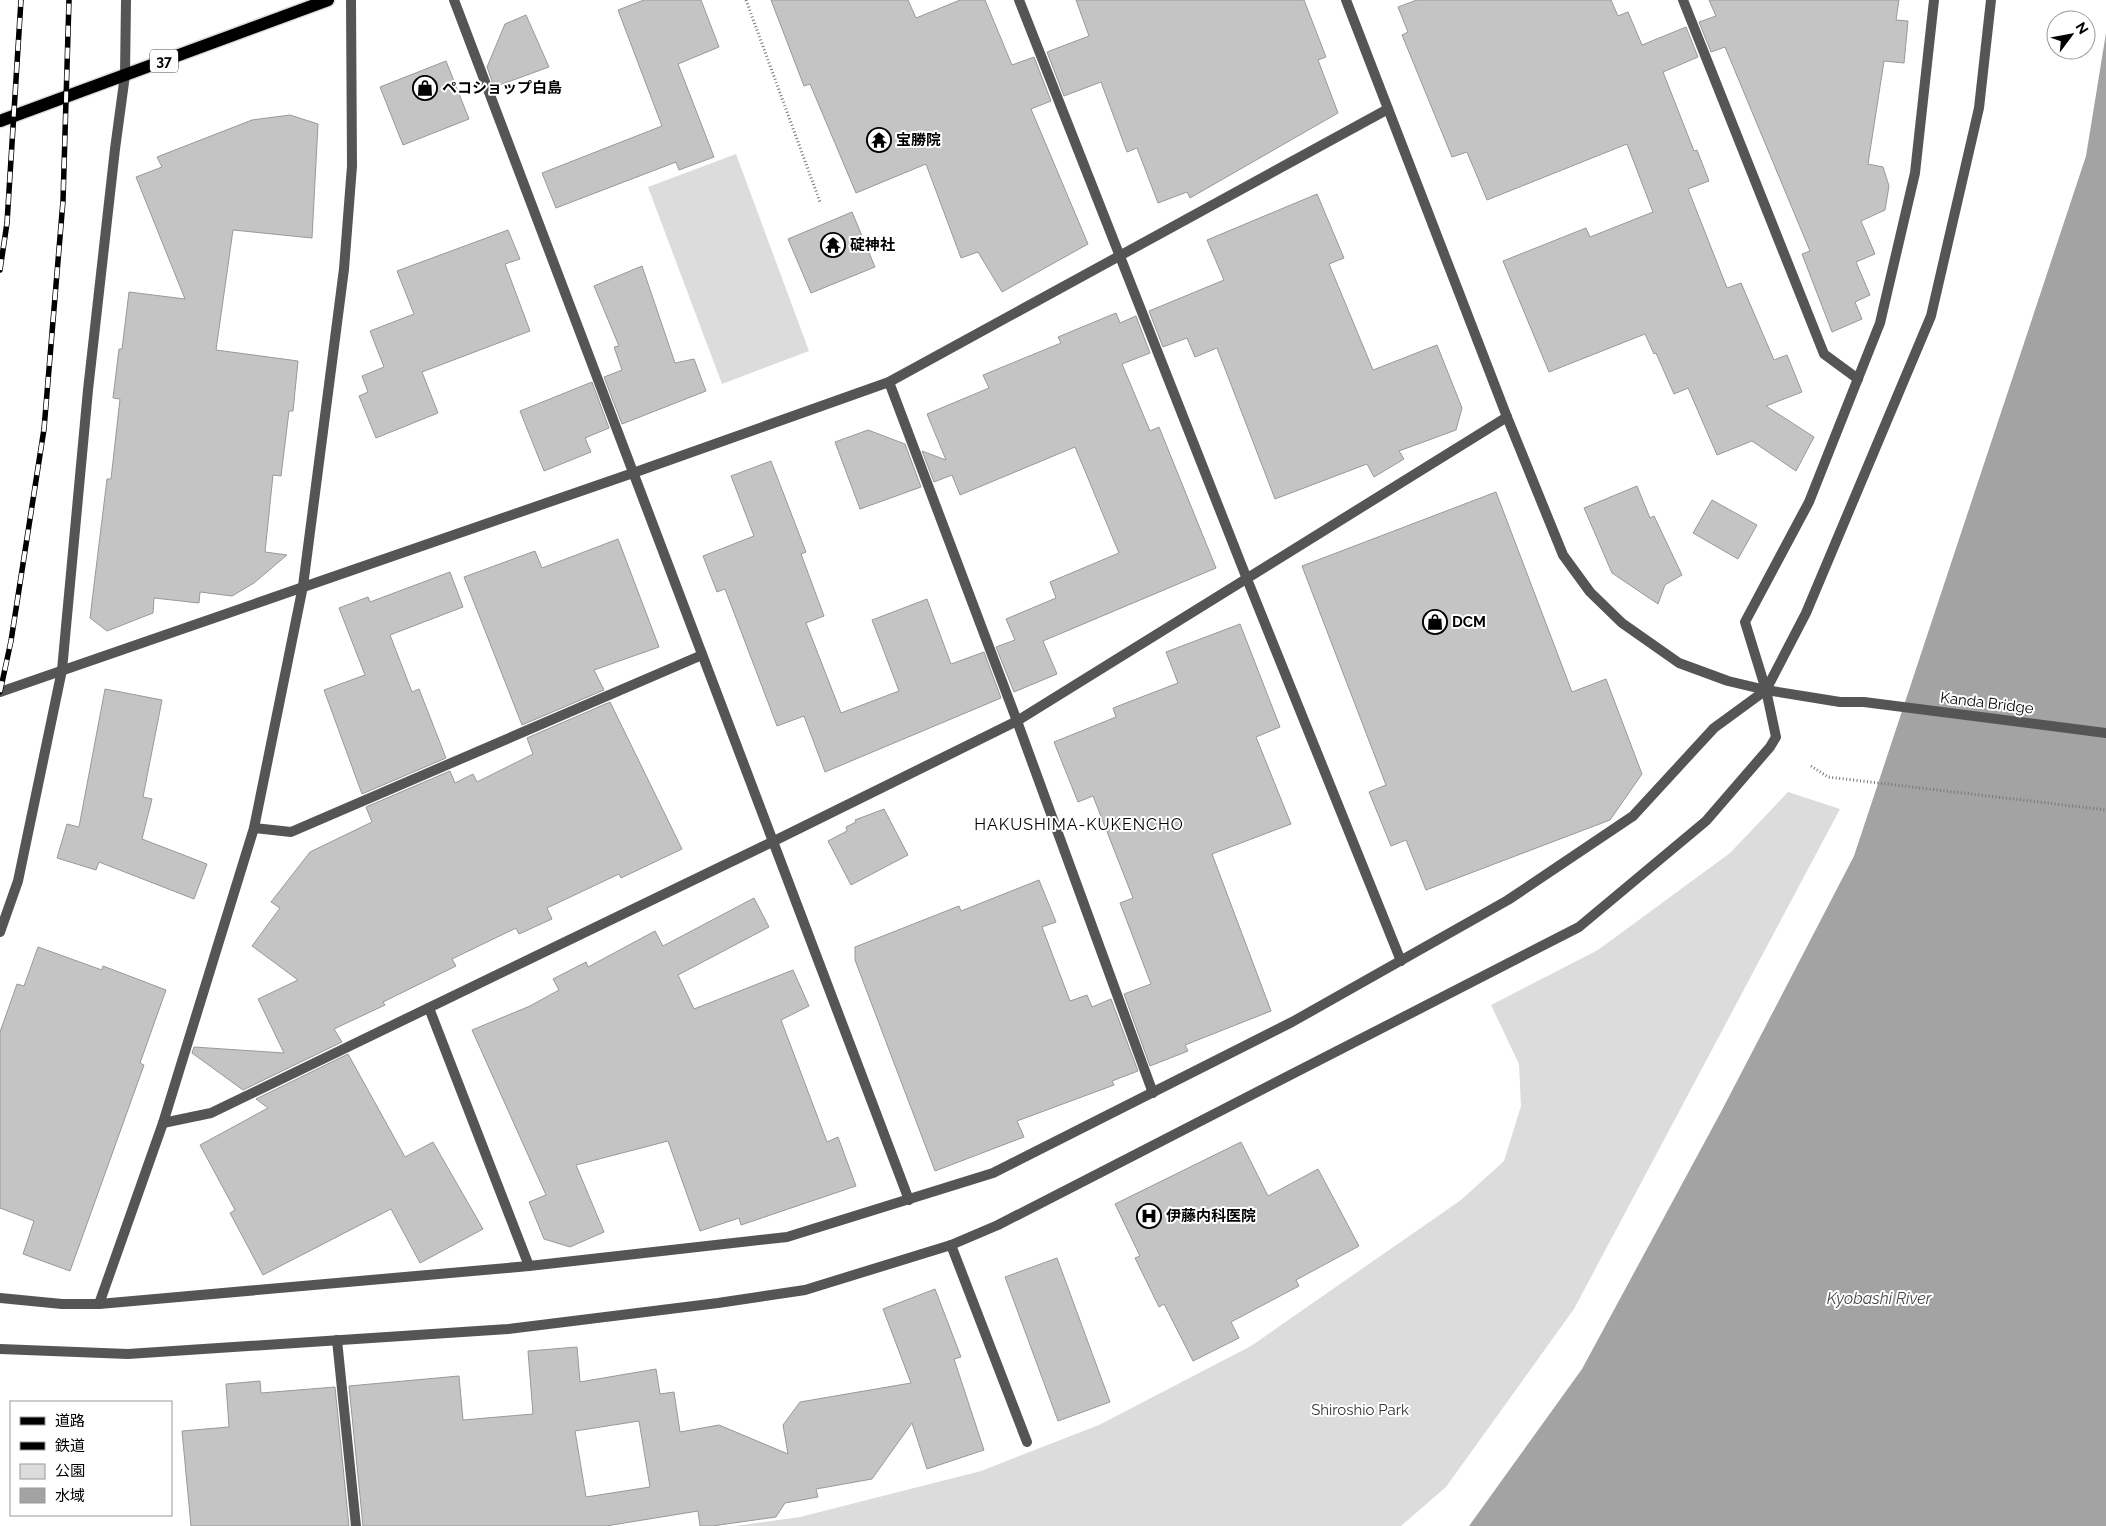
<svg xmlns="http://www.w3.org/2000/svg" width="2106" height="1526" font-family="Raleway,'Noto Sans JP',sans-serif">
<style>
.green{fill:#dcdcdc}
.water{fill:#a3a3a3}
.building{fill:#c4c4c4;stroke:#999;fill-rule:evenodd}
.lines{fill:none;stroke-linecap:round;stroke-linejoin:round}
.primary-casing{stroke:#dbdbdb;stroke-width:15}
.path{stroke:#777;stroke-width:3;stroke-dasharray:1 2.5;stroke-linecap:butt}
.minor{stroke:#555;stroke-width:10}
.tertiary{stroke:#555;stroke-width:10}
.primary{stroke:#000;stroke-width:12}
.rail-casing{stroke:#000;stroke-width:5.5}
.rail{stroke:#fff;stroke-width:4;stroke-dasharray:11;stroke-linecap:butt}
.labels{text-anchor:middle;stroke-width:4;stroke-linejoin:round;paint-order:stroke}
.shield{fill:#fff;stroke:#4c4c4c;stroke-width:1}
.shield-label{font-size:14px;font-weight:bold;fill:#000}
.poi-label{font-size:15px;font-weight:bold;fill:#000;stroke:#fff;text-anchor:start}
.street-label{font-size:15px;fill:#000;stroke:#fff}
.park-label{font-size:15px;fill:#333;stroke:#fff}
.neighbourhood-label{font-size:16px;letter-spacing:1px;fill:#000;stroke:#fff}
.water-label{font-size:16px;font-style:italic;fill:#444;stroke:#fff}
</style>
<rect width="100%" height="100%" fill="#fff"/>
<g class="green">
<path d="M 736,154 L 809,351 L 722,384 L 648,187 Z"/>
<path d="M 1788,792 L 1840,809 L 1574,1309 L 1446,1487 L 1401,1526 L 735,1526 L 800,1517 L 981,1471 L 1099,1425 L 1251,1346 L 1461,1200 L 1504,1161 L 1521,1106 L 1519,1064 L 1491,1005 L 1598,950 L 1730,853 Z"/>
</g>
<path class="water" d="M 2106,33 L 2106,1526 L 1469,1526 L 1582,1369 L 1722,1110 L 1854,856 L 2086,156 Z"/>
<g class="building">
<path d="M 644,0 L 701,0 L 719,47 L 678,64 L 714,157 L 679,170 L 676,162 L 556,208 L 542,173 L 662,126 L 618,10 Z"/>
<path d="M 771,0 L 908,0 L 916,18 L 960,0 L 985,0 L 1012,65 L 1034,57 L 1051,101 L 1031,109 L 1088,244 L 1002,292 L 978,252 L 961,258 L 926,164 L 856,193 L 810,84 L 804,86 Z"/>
<path d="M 1076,0 L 1304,0 L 1326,57 L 1318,60 L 1338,113 L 1190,198 L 1187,192 L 1158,203 L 1137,148 L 1127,152 L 1101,82 L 1064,96 L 1047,52 L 1089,36 Z"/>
<path d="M 1417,0 L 1611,0 L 1618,16 L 1628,12 L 1642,45 L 1686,27 L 1698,57 L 1663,72 L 1694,151 L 1697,150 L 1709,181 L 1688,189 L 1727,288 L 1741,283 L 1774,360 L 1787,355 L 1802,392 L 1766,406 L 1814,437 L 1796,471 L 1752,441 L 1717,455 L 1688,388 L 1674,394 L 1656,353 L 1654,354 L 1645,334 L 1549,372 L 1503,261 L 1586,228 L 1590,237 L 1653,212 L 1627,144 L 1487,200 L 1467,152 L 1452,157 L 1402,35 L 1408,32 L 1398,7 Z"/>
<path d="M 1709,0 L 1899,0 L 1896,20 L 1908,21 L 1904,63 L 1884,61 L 1868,164 L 1883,167 L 1889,186 L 1885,210 L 1861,221 L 1875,254 L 1856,262 L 1870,295 L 1855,302 L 1862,319 L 1832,332 L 1802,254 L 1810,251 L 1725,47 L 1711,52 L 1699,22 L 1716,16 Z"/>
<path d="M 526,15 L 549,67 L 494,87 L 487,67 L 505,24 Z"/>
<path d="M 446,61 L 469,119 L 403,145 L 380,87 Z"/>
<path d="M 290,115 L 318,124 L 312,238 L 233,230 L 216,350 L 298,361 L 293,411 L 289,411 L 281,476 L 273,475 L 265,552 L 287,555 L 254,583 L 232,596 L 200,592 L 199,603 L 154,598 L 153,613 L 107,631 L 90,618 L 107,479 L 111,479 L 120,399 L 113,398 L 119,349 L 122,349 L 129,292 L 185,299 L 136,177 L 162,167 L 157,157 L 252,120 Z"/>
<path d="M 1317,194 L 1344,258 L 1329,264 L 1373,370 L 1437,345 L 1462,408 L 1456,430 L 1399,451 L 1404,459 L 1374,477 L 1367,464 L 1275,499 L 1217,348 L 1195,357 L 1187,338 L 1163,347 L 1149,311 L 1224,280 L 1207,240 Z"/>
<path d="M 852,212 L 875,267 L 811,293 L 788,239 Z"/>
<path d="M 508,230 L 520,259 L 505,264 L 530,331 L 422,372 L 438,413 L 376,438 L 359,396 L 368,392 L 362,376 L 384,367 L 370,331 L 414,314 L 397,271 Z"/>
<path d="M 642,266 L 675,363 L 694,359 L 706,391 L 622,424 L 604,377 L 622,370 L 614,347 L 619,346 L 594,286 Z"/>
<path d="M 1116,313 L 1120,323 L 1136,316 L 1150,353 L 1122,364 L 1150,431 L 1159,427 L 1216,568 L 1043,641 L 1057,674 L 1014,692 L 996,647 L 1015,640 L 1006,619 L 1056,598 L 1050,582 L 1119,553 L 1075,447 L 960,495 L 952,475 L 934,482 L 922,451 L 946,460 L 927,414 L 989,388 L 983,375 L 1061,343 L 1058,337 Z"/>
<path d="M 592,382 L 609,428 L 585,438 L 591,452 L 544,471 L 520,411 Z"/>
<path d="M 868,430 L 905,444 L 921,487 L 860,509 L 835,442 Z"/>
<path d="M 771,461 L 806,552 L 801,554 L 824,616 L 806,623 L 841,713 L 899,691 L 872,620 L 927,599 L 951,664 L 984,652 L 1001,698 L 825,772 L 804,716 L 777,726 L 725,589 L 717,592 L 703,556 L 754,536 L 731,476 Z"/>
<path d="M 1637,486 L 1650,518 L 1654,516 L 1682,575 L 1665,585 L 1658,604 L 1612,573 L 1584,508 Z"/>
<path d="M 1496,492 L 1572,692 L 1606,679 L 1642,774 L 1610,820 L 1426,890 L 1406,840 L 1391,846 L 1369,792 L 1386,785 L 1302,566 Z"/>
<path d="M 1712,500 L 1757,525 L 1738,559 L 1693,533 Z"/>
<path d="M 618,539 L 659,647 L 594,670 L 604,690 L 522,725 L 464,577 L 535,551 L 542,568 Z"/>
<path d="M 450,572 L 463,607 L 390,635 L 412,692 L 419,689 L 446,758 L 362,794 L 324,690 L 365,675 L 339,608 L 368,597 L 370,602 Z"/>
<path d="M 1240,624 L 1280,727 L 1256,737 L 1291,824 L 1212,854 L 1271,1011 L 1185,1045 L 1188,1051 L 1150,1066 L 1124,994 L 1151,984 L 1120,903 L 1133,898 L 1093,796 L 1078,802 L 1054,742 L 1116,717 L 1113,708 L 1178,683 L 1166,652 Z"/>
<path d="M 105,689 L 162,700 L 143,797 L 152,799 L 142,839 L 207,864 L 194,899 L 99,862 L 96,870 L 57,858 L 67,824 L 79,827 Z"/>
<path d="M 610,702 L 682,849 L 621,878 L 619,874 L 547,908 L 552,919 L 519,934 L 516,928 L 452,959 L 456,966 L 383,1002 L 385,1005 L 334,1029 L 342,1042 L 243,1090 L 192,1053 L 194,1047 L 284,1053 L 258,999 L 298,980 L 252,946 L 280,908 L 271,902 L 310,852 L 372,822 L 366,807 L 450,771 L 455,783 L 473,774 L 477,782 L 533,754 L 527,738 Z"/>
<path d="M 884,809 L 908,855 L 851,885 L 828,841 L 847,831 L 846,827 L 856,822 L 855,820 Z"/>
<path d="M 1039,880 L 1056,922 L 1042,927 L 1070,1001 L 1087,995 L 1092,1007 L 1111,999 L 1138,1071 L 1112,1081 L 1114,1085 L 1017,1121 L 1024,1137 L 935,1171 L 855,960 L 855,947 L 959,906 L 961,911 Z"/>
<path d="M 754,898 L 769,927 L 678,975 L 694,1009 L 793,970 L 809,1006 L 781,1020 L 827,1142 L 838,1137 L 856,1186 L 741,1225 L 739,1218 L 700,1231 L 668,1141 L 576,1165 L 604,1232 L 570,1247 L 544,1239 L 529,1202 L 546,1195 L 472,1030 L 530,1006 L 559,990 L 553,979 L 586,962 L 588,967 L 655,931 L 663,946 Z"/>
<path d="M 38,947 L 102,970 L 103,966 L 166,990 L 140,1063 L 144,1065 L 70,1271 L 23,1254 L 34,1221 L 0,1208 L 0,1032 L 17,984 L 24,986 Z"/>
<path d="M 348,1054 L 405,1157 L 433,1142 L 483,1229 L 420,1263 L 391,1209 L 263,1275 L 230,1213 L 235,1210 L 200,1145 L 268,1108 L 256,1099 Z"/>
<path d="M 1241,1142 L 1268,1196 L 1318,1169 L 1359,1246 L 1296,1280 L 1299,1286 L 1231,1322 L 1239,1338 L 1193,1361 L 1164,1304 L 1159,1307 L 1135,1258 L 1140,1256 L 1115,1204 Z"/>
<path d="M 1057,1258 L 1110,1402 L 1058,1421 L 1005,1277 Z"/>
<path d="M 935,1289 L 961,1357 L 954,1359 L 984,1450 L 927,1469 L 912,1423 L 872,1479 L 816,1489 L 818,1497 L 785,1503 L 776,1517 L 712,1526 L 700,1526 L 698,1511 L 606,1526 L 363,1526 L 349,1386 L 459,1376 L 463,1420 L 533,1414 L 528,1351 L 577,1347 L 580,1382 L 656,1369 L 660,1394 L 674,1392 L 680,1432 L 719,1425 L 788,1454 L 783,1425 L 800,1402 L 911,1383 L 883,1309 ZM 639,1421 L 650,1487 L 586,1497 L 575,1431 Z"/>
<path d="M 260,1381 L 261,1393 L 335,1387 L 349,1526 L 191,1526 L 182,1431 L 229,1427 L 226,1384 Z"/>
</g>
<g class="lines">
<defs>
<path id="primary" d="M 0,121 L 328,0"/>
</defs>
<use href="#primary" class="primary-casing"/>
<g class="path">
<path d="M 746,0 L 820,202"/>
<path d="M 1811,766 L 1828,777 L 2106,810"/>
</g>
<g class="minor">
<path d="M 454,0 L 909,1200"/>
<path d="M 1019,0 L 1247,579 L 1401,961"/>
<path d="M 1683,0 L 1824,354 L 1858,379"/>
<path d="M 889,382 L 1017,721 L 1153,1093"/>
<path d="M 0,692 L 633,473 L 889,382 L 1388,109"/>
<path d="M 254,828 L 291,832 L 702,655"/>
<path d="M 0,932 L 18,881 L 62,670 L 88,390 L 115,149 L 125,75 L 126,0"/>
<path d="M 429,1008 L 529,1266"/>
<path d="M 163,1123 L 211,1113 L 772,842 L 1017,721 L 1507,417"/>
<path d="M 951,1245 L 1027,1442"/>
<path d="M 0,1298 L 62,1304 L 99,1304 L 529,1266 L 787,1237 L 993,1173 L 1292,1022 L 1508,900 L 1633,816 L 1714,728 L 1766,690 L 1745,622 L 1809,502 L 1880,323 L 1915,173 L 1934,0"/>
<path d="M 337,1340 L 356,1526"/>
<path d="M 0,1349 L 128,1354 L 508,1329 L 718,1303 L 805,1290 L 951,1245 L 998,1225 L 1579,927 L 1706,821 L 1770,747 L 1776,737 L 1766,690 L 1806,613 L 1931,316 L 1979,108 L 1991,0"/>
</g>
<g class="tertiary">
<path d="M 1346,0 L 1507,417 L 1563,555 L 1590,592 L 1622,623 L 1679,663 L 1728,681 L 1766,690 L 1840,702 L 1864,702 L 2106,733"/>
<path d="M 99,1304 L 163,1123 L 254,828 L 303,586 L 344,269 L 352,166 L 351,0"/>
</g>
<use href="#primary" class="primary"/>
<defs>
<g id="rail">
<path d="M 0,270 L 7,223 L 21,0"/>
<path d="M 0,692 L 11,641 L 44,429 L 63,201 L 69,0"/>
</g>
</defs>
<use href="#rail" class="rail-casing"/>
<use href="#rail" class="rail"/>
</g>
<defs>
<symbol id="shop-ring" viewBox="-11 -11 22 22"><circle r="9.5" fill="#fff" stroke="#000" stroke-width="1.5"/><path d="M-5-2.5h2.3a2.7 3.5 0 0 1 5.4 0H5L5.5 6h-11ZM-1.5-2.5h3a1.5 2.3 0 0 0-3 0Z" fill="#000"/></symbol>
<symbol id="temple-ring" viewBox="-11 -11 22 22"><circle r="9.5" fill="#fff" stroke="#000" stroke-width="1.5"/><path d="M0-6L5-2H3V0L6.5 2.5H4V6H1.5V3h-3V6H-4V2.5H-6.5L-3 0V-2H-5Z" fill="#000"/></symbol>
<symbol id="hospital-ring" viewBox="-11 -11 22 22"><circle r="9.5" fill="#fff" stroke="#000" stroke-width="1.5"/><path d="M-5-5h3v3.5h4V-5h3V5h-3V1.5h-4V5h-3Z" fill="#000"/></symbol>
</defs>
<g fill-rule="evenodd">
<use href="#shop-ring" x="411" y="74" width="28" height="28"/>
<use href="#temple-ring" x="865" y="126" width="28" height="28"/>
<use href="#temple-ring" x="819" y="231" width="28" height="28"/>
<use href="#shop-ring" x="1421" y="608" width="28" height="28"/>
<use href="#hospital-ring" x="1135" y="1202" width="28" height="28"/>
</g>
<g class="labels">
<rect class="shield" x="150" y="49.5" width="28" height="23" rx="4"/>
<g class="shield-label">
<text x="164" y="66">37</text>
</g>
<g class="poi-label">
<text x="442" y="93">ペコショップ白島</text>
<text x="896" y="145">宝勝院</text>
<text x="850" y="250">碇神社</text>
<text x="1452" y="627">DCM</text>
<text x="1166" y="1221">伊藤内科医院</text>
</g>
<g class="street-label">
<text transform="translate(1987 703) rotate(7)" y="5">Kanda Bridge</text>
</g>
<g class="park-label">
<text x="1360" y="1415">Shiroshio Park</text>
</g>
<g class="neighbourhood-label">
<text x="1079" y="830">HAKUSHIMA-KUKENCHO</text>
</g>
<g class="water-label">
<text x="1879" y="1304">Kyobashi River</text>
</g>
</g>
<rect x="10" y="1401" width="162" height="115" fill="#ffffff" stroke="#999999"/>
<rect x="20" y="1417" width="25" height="8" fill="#000000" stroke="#999999"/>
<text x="55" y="1426" font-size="15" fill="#000000">道路</text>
<rect x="20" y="1442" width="25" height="8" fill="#000000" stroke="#999999"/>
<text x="55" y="1451" font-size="15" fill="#000000">鉄道</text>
<rect x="20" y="1464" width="25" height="15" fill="#dcdcdc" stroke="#999999"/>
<text x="55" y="1476" font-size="15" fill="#000000">公園</text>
<rect x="20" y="1488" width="25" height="15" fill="#a3a3a3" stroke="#999999"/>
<text x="55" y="1501" font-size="15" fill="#000000">水域</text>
<g transform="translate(2071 35) rotate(58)"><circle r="24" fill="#ffffff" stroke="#999999"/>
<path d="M0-4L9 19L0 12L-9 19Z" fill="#000000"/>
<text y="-8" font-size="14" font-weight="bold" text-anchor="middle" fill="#000000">N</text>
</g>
</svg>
